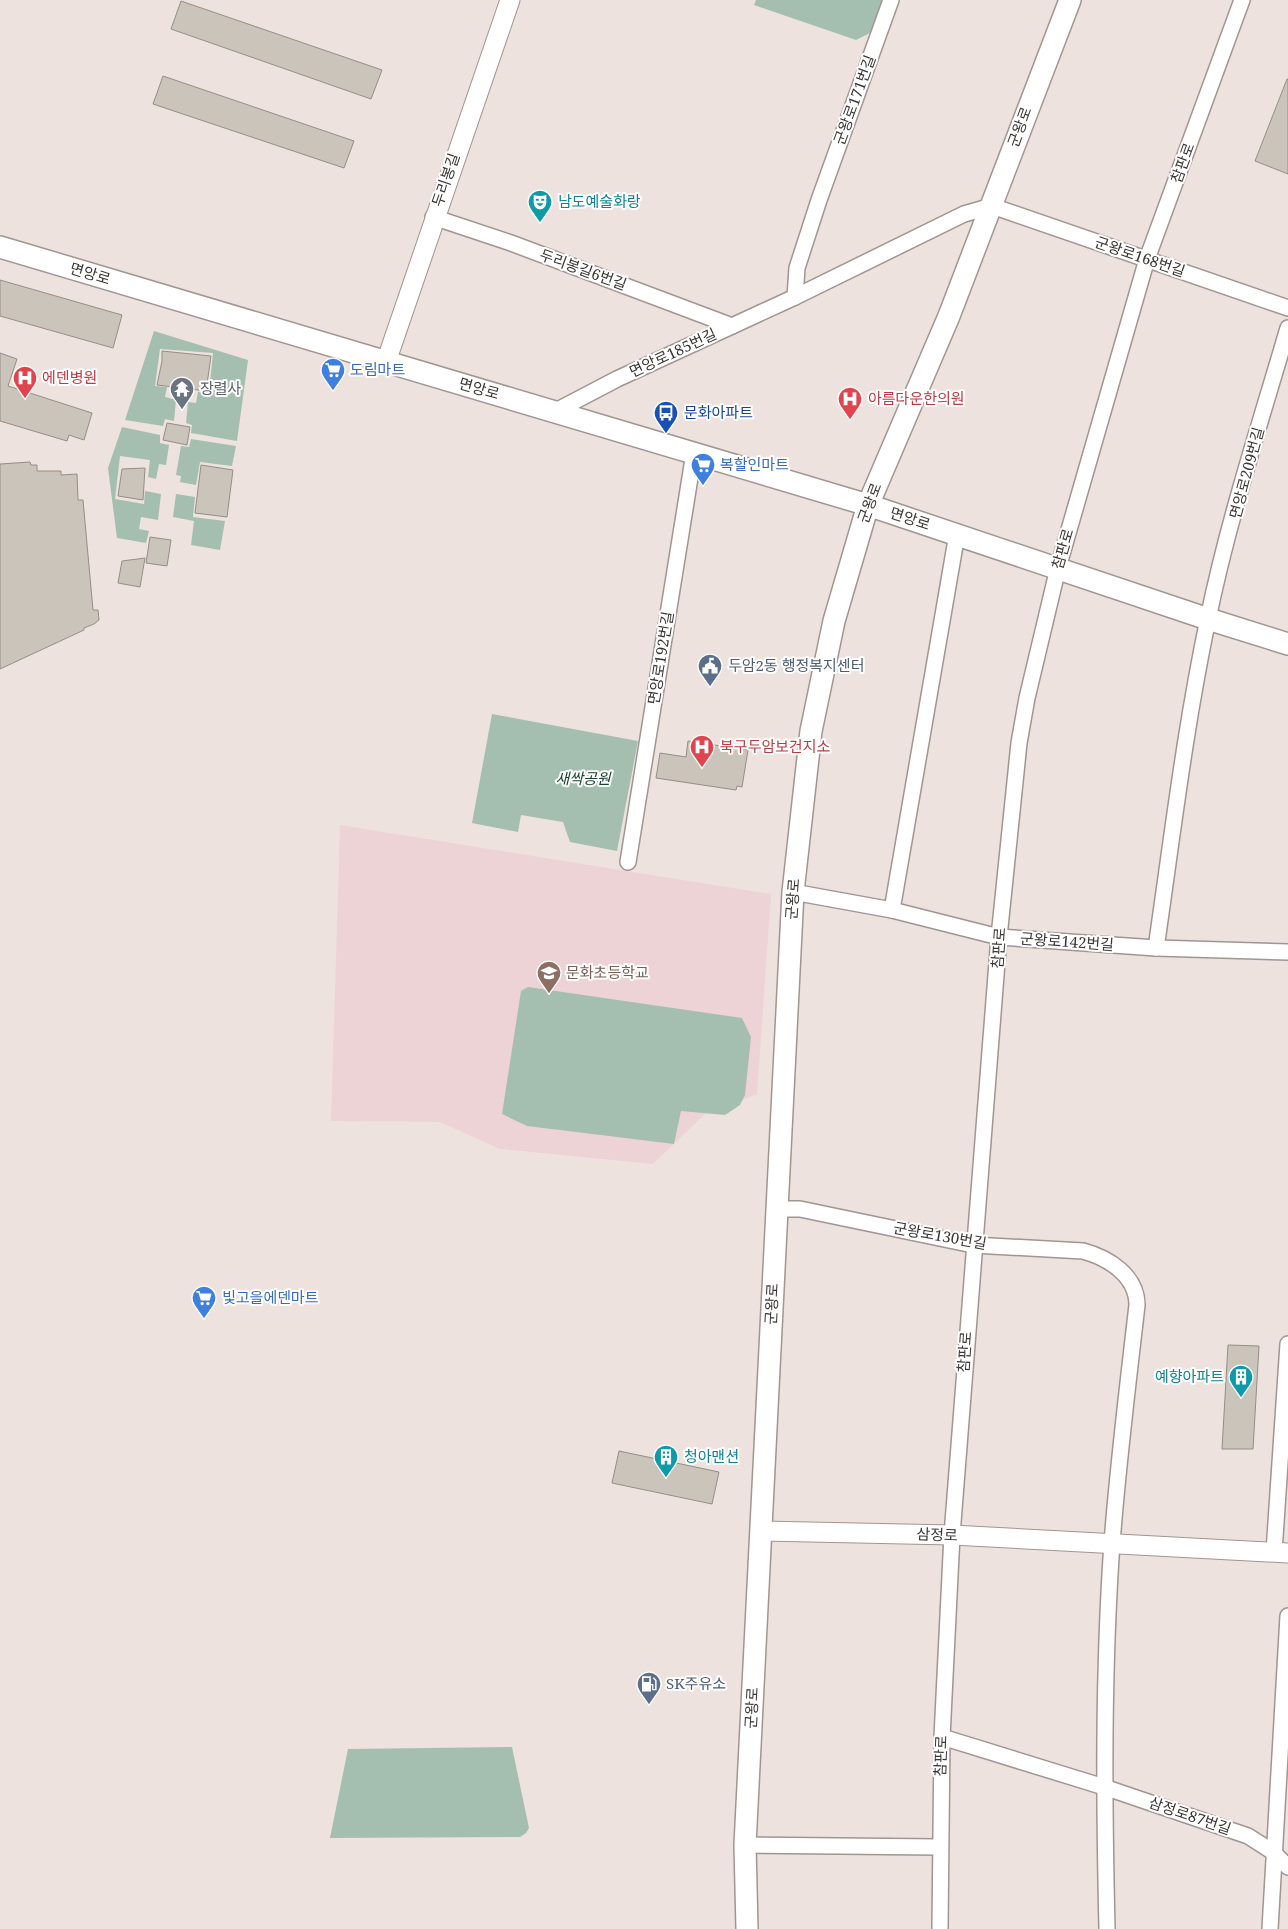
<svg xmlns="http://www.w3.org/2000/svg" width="1288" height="1929" font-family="'Noto Serif','Noto Sans KR',serif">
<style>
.education{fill:#eed3d6}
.green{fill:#a4bfaf}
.building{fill:#cac4bb;stroke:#948e86}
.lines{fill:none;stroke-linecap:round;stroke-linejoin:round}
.minor-casing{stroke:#a09591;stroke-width:18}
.tertiary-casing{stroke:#a09591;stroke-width:21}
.secondary-casing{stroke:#a09591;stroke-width:24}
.minor{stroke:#fff;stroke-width:15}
.tertiary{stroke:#fff;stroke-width:19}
.secondary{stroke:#fff;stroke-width:21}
.labels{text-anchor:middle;stroke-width:4;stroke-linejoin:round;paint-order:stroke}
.street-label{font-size:15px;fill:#3a3634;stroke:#fff}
.culture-label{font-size:15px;fill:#0d838f;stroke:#fff;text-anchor:start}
.shop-label{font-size:15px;fill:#366cbe;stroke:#fff;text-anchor:start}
.health-label{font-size:15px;fill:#be3a42;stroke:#fff;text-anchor:start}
.worship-label{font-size:15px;fill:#5b616d;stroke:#fff;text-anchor:start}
.transit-label{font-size:15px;fill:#164399;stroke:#fff;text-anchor:start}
.service-label{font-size:15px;fill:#4e5e75;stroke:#fff;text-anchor:start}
.park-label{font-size:15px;font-style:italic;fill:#14442d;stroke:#fff}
.education-label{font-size:15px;fill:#785e54;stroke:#fff;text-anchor:start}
</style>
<rect width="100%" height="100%" fill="#eee2de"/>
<path class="education" d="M 340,825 L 771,894 L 757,1094 L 705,1114 L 653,1164 L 500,1149 L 440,1122 L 331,1121 Z"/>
<g class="green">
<path d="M 756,0 L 882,0 L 872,32 L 856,40 L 754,5 Z"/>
<path d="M 154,331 L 248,360 L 237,441 L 191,433 L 192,425 L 186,423 L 188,402 L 196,403 L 198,392 L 209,393 L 213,353 L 160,349 L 155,386 L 167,387 L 165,397 L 176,400 L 174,421 L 165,419 L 163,426 L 125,420 Z"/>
<path d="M 122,427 L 160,435 L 160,443 L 169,445 L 166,465 L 159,464 L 156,479 L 148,477 L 150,460 L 120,456 L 115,499 L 144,504 L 145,491 L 161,494 L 158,520 L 141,517 L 139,529 L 149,531 L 146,543 L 117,538 L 108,468 Z"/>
<path d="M 191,439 L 236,446 L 232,466 L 200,462 L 196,485 L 180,482 L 181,476 L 176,475 L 181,446 L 189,447 Z"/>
<path d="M 176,494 L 195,497 L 193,517 L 225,521 L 220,550 L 191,545 L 194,521 L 173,517 Z"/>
<path d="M 492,714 L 638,741 L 617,851 L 570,842 L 563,822 L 521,815 L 518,832 L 472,823 Z"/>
<path d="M 528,987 L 742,1018 L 751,1037 L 745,1095 L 740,1105 L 725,1115 L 681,1111 L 674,1144 L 527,1126 L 502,1114 L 521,991 Z"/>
<path d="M 512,1747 L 529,1828 L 526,1833 L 520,1837 L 330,1838 L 348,1749 Z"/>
</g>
<g class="building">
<path d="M 181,1 L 382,70 L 371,99 L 171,29 Z"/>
<path d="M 163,76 L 354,141 L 344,168 L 153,104 Z"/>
<path d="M 1287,79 L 1288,79 L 1288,174 L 1255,161 Z"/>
<path d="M 0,280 L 122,315 L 113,348 L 0,316 Z"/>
<path d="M 162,351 L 211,356 L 206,391 L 157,385 L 162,361 Z"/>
<path d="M 0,353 L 17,359 L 8,386 L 92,413 L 84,440 L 69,435 L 67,441 L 0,421 Z"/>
<path d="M 167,423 L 190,427 L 187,445 L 163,440 Z"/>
<path d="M 30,462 L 31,465 L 37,465 L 37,471 L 61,471 L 61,475 L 77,474 L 78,500 L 83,500 L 93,610 L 98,610 L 99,620 L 94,624 L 84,628 L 84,630 L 0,669 L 0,464 Z"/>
<path d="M 201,465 L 233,470 L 227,517 L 195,513 Z"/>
<path d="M 145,468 L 143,500 L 118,496 L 122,469 Z"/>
<path d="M 150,537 L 171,540 L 167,566 L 146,563 Z"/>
<path d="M 145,558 L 140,587 L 118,583 L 122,561 Z"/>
<path d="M 688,741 L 748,750 L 742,787 L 737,786 L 736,790 L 656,778 L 660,753 L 686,757 Z"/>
<path d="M 1228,1345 L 1259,1346 L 1253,1449 L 1222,1449 Z"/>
<path d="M 619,1451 L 719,1472 L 712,1504 L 612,1483 Z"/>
</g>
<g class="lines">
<defs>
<g id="minor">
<path d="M 433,217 L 511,243 L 732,326"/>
<path d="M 795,297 L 797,268 L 819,200 L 891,0"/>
<path d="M 554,412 L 617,379 L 795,297 L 964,214 L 992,206 L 1288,308"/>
<path d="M 628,862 L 694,453"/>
<path d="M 793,892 L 892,910 L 999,937 L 1156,948 L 1288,952"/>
<path d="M 892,910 L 957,534"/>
<path d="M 1156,948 C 1172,838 1185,728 1208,619 C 1228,521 1260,424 1288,328"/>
<path d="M 776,1209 L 800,1209 L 973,1245 L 1083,1251 C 1109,1258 1137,1276 1137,1305 C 1128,1384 1118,1463 1112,1543 C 1103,1671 1104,1800 1107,1929"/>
<path d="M 1274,1552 L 1288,1344"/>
<path d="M 942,1737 L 1104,1787 L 1248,1836 L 1273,1852 L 1288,1867"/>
<path d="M 745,1845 L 939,1847"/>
<path d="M 940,1929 L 942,1737 L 952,1535 L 999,937 L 1019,743 L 1027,698 L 1058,568 L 1147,259 L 1242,0"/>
<path d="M 1270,1929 L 1288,1616"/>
</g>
<g id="tertiary">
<path d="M 386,362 L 510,0"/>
<path d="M 761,1531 L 952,1535 L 1288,1553"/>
</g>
<g id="secondary">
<path d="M 0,247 L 868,505 L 1208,619 L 1288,644"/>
<path d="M 747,1929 L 745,1845 L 793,892 L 811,731 L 834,621 L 868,505 L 949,316 L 1070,0"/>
</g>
</defs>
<use href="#minor" class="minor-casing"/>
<use href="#tertiary" class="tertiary-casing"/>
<use href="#secondary" class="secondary-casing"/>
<use href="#minor" class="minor"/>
<use href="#tertiary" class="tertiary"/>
<use href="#secondary" class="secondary"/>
</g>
<defs>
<symbol id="theatre-pin" viewBox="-11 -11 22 30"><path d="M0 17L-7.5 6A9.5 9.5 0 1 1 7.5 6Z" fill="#0f9aa8" stroke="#fff"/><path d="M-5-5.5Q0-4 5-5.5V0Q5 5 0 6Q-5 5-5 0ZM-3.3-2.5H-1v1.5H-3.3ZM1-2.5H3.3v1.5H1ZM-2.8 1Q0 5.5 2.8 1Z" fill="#fff"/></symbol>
<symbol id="supermarket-pin" viewBox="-11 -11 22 30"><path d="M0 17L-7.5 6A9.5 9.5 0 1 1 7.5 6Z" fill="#3f7fe0" stroke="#fff"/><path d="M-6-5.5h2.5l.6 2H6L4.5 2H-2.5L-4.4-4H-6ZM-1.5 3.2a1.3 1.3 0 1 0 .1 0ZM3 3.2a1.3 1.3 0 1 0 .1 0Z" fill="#fff"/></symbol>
<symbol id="hospital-pin" viewBox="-11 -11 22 30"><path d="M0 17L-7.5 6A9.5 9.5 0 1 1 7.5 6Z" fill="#e0444e" stroke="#fff"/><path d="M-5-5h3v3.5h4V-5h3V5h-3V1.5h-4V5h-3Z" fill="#fff"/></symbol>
<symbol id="temple-pin" viewBox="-11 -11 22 30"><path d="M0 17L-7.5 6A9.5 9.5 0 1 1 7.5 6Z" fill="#6b7280" stroke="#fff"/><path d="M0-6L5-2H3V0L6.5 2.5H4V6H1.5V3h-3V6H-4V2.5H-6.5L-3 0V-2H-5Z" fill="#fff"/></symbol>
<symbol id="bus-pin" viewBox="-11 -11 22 30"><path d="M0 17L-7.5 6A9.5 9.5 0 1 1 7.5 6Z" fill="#1a4fb4" stroke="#fff"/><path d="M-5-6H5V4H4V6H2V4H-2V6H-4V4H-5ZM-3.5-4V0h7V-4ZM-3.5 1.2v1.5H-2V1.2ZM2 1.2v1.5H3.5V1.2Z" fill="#fff"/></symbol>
<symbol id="civic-pin" viewBox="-11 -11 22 30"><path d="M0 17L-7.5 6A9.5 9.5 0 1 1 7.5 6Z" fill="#5c6f8a" stroke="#fff"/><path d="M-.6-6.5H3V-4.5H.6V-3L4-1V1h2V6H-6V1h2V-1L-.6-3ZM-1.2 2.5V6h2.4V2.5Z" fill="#fff"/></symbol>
<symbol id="school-pin" viewBox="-11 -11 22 30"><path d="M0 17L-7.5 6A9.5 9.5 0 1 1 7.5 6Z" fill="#8d6e63" stroke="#fff"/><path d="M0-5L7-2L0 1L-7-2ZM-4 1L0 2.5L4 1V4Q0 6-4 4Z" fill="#fff"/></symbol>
<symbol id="building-pin" viewBox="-11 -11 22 30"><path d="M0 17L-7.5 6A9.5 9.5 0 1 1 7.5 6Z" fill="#0f9aa8" stroke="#fff"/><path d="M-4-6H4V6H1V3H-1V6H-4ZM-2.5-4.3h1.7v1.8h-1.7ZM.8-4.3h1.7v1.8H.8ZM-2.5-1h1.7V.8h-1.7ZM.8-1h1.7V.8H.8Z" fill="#fff"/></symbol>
<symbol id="fuel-pin" viewBox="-11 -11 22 30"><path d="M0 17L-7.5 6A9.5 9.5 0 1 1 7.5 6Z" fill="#5c6f8a" stroke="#fff"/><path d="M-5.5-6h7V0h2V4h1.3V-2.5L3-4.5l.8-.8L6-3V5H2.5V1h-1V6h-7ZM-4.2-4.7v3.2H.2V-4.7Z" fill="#fff"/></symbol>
</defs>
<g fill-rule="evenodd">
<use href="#theatre-pin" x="526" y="188" width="28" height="38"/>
<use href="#supermarket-pin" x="319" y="356" width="28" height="38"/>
<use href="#hospital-pin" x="11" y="364" width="28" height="38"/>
<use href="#temple-pin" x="168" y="375" width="28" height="38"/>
<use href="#hospital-pin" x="836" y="385" width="28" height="38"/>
<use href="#bus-pin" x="652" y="399" width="28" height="38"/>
<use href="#supermarket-pin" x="689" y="451" width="28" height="38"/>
<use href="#civic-pin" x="696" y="652" width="28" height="38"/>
<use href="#hospital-pin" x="688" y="733" width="28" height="38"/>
<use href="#school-pin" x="535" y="959" width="28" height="38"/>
<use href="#supermarket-pin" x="190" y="1284" width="28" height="38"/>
<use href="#building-pin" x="1227" y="1363" width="28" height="38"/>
<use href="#building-pin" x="652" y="1443" width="28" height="38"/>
<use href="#fuel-pin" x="635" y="1670" width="28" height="38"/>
</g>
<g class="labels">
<g class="street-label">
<text transform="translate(855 100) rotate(-70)" y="5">군왕로171번길</text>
<text transform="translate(1020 127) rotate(-70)" y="5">군왕로</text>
<text transform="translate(1183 163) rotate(-70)" y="5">참판로</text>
<text transform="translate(446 180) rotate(-71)" y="5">두리봉길</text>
<text transform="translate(1140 257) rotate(19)" y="5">군왕로168번길</text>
<text transform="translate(583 270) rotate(20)" y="5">두리봉길6번길</text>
<text transform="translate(90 274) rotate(17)" y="5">면앙로</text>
<text transform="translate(673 353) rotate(-25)" y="5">면앙로185번길</text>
<text transform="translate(479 389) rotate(16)" y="5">면앙로</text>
<text transform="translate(1247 473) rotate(-75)" y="5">면앙로209번길</text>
<text transform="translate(870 503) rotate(-70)" y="5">군왕로</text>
<text transform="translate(910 519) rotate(18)" y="5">면앙로</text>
<text transform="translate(1063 549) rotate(-74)" y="5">참판로</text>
<text transform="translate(661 658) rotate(-81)" y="5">면앙로192번길</text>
<text transform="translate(793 899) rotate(-86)" y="5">군왕로</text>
<text transform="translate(1067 942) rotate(4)" y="5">군왕로142번길</text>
<text transform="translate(999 948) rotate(-86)" y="5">참판로</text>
<text transform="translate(940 1236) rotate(10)" y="5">군왕로130번길</text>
<text transform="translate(772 1304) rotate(-87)" y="5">군왕로</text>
<text transform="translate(965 1352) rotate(-86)" y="5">참판로</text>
<text transform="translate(937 1535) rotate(2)" y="5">삼정로</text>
<text transform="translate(752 1708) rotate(-87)" y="5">군왕로</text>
<text transform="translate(941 1756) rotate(-88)" y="5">참판로</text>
<text transform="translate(1190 1816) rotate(19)" y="5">삼정로87번길</text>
</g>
<g class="culture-label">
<text x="558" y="207">남도예술화랑</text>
<text x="1224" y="1382" text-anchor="end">예향아파트</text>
<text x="684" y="1462">청아맨션</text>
</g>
<g class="shop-label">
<text x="350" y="375">도림마트</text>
<text x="720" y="470">복할인마트</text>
<text x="222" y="1303">빛고을에덴마트</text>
</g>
<g class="health-label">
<text x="42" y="383">에덴병원</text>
<text x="868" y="404">아름다운한의원</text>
<text x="720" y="752">북구두암보건지소</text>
</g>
<g class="worship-label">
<text x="200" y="394">장렬사</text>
</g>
<g class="transit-label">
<text x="684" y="418">문화아파트</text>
</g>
<g class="service-label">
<text x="728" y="671">두암2동 행정복지센터</text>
<text x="666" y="1689">SK주유소</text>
</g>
<g class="park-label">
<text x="583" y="784">새싹공원</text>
</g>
<g class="education-label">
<text x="566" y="978">문화초등학교</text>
</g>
</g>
</svg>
